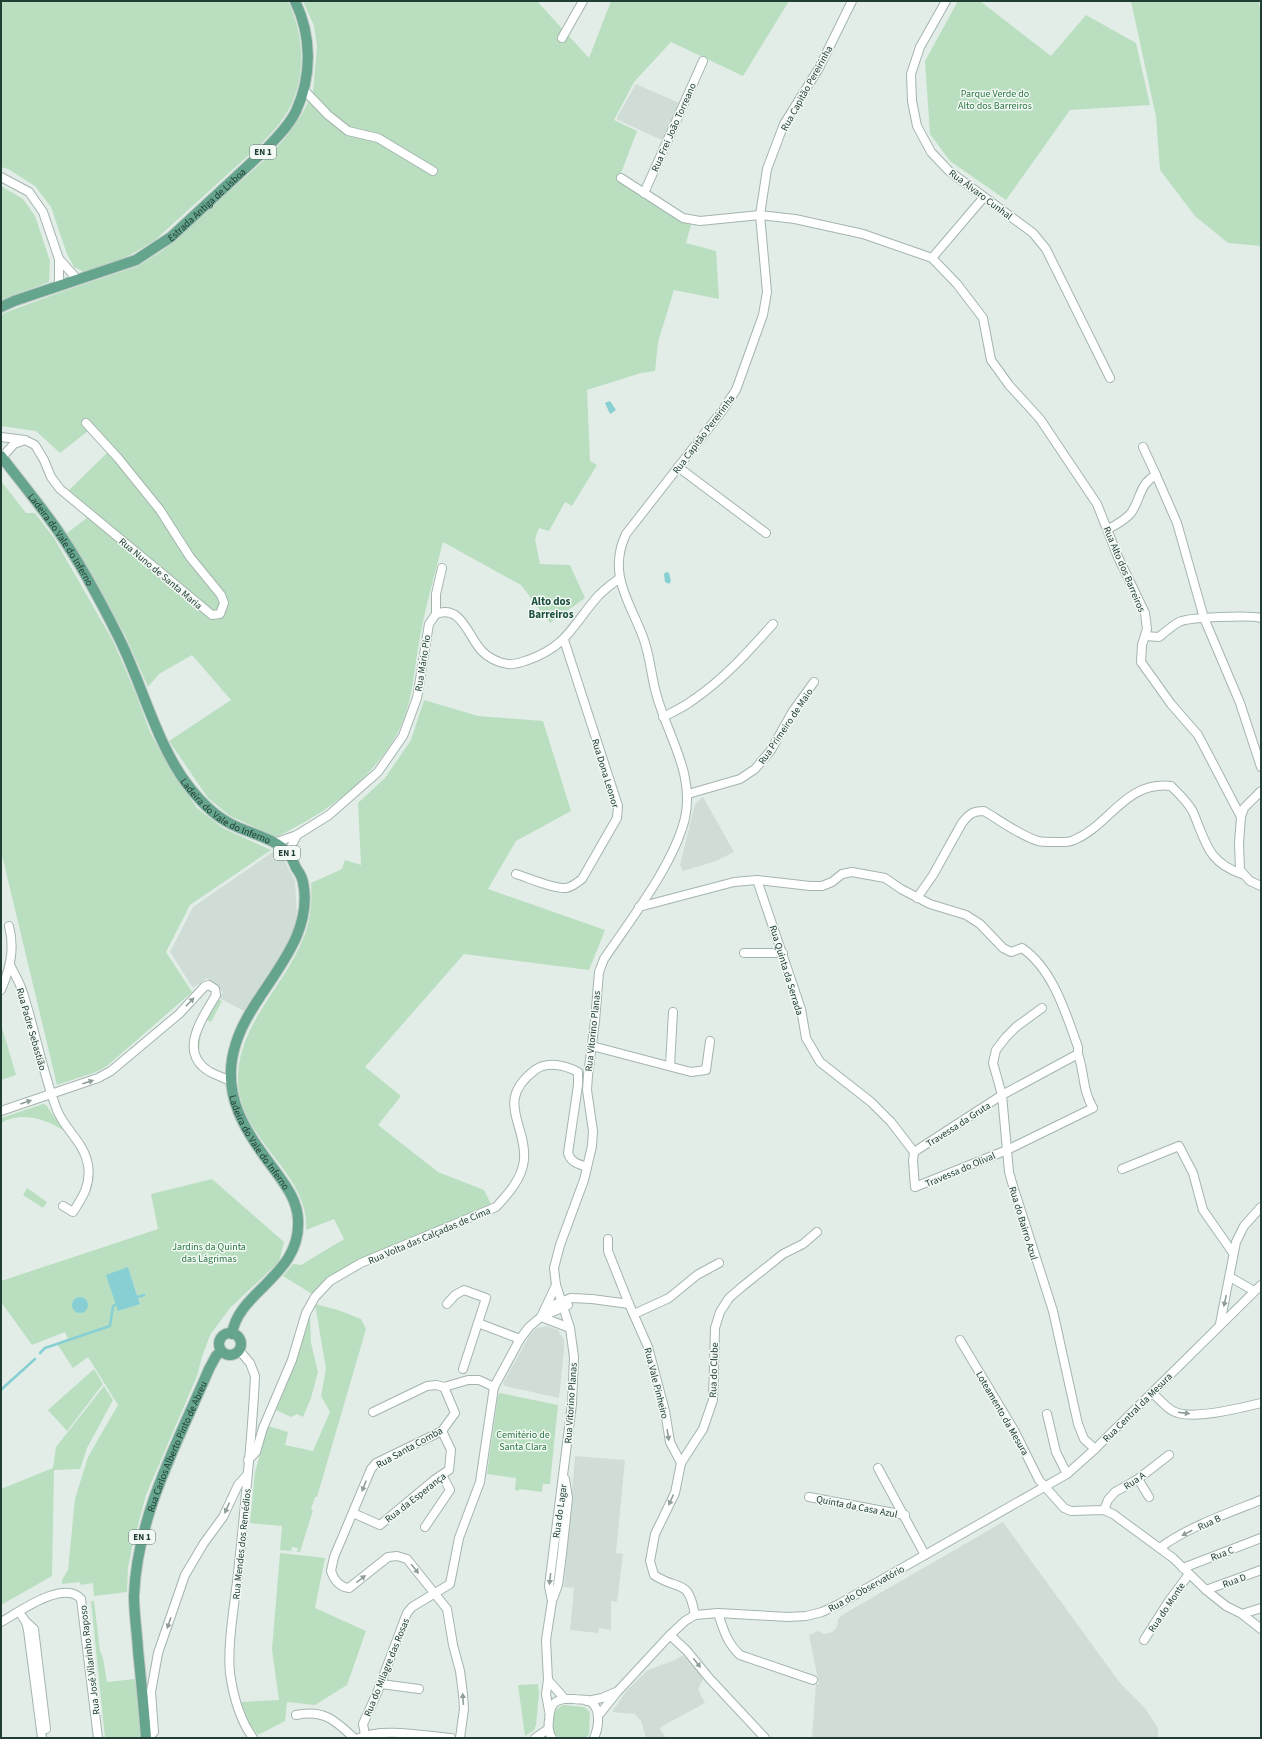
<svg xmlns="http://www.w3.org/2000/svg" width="1262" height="1739" font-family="'Source Sans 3',sans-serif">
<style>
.built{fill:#d0ddd6}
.green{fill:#badfc0;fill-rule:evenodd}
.water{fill:#88cfd4}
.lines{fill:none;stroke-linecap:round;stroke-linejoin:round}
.stream{stroke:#88cfd4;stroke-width:2.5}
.minor-casing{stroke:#a4b5ae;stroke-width:10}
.major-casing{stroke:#c1c9c6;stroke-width:12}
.minor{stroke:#fff;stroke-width:8}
.major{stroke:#65a48d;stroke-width:10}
.oneway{fill:#909e9a}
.labels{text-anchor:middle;stroke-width:3;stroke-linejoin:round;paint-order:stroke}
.shield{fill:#f3f9f5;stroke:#60766e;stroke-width:1}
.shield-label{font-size:9px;font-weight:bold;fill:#213e34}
.street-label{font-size:10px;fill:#213e34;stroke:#f3f9f5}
.park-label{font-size:10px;fill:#2a7740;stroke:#f3f9f5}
.neighbourhood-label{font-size:11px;font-weight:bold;fill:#1c513f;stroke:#f3f9f5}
</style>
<rect width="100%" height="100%" fill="#e2ede7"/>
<g class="built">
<path d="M 636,84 L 679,103 L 680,107 L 664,141 L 616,119 Z"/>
<path d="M 703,797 L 734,852 L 716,861 L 683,871 L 680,865 L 694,808 L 696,803 Z"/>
<path d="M 274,851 L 284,860 L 295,881 L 297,917 L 293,932 L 287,944 L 244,1011 L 219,998 L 223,992 L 207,978 L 193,988 L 170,952 L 193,907 Z"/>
<path d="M 547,1326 L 558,1330 L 564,1340 L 564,1350 L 559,1398 L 505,1386 L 503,1383 L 531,1333 L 537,1328 Z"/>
<path d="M 575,1456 L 625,1460 L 616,1553 L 623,1554 L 617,1602 L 611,1601 L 611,1630 L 599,1628 L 598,1633 L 570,1630 L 574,1588 L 564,1587 Z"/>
<path d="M 1003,1522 L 1120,1683 L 1145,1708 L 1158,1728 L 1158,1738 L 812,1738 L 816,1684 L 819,1684 L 809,1635 L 818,1631 L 824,1634 L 832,1632 L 837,1627 L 838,1619 L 842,1615 Z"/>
<path d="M 683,1655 L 704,1677 L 698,1689 L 705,1703 L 659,1728 L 666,1738 L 646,1738 L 641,1721 L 635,1714 L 612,1712 L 627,1690 L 648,1670 L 675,1660 Z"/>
</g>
<g class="green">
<path d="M 1,1 L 288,1 C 304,35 307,75 289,109 C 282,122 271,134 260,145 L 154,241 L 132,254 L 96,271 L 86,273 L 74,267 L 67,254 L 51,207 L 35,186 L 8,169 L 1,167 Z"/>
<path d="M 303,1 L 537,1 L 589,58 L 611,1 L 789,1 L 743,76 L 671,42 L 634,82 L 614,120 L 637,131 L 618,181 L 681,221 L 691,225 L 686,243 L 716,251 L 719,299 L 674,290 L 658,342 L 655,371 L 641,373 L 587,390 L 590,461 L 597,465 L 572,506 L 565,502 L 549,531 L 539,528 L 535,539 L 540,564 L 570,565 L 585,598 L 550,623 L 521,585 L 443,542 C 435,573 426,605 420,637 C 414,668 413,706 397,734 C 369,783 326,813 276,837 L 230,816 L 208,798 L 169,741 L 231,700 L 192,655 L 159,674 L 148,687 L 125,635 L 67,533 L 95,512 L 69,490 L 108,452 L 88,431 L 60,453 L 36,431 L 1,426 L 1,316 L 4,313 L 61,292 L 138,266 L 162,251 L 270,155 L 285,138 L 301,116 L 313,92 L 317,47 L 314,26 Z"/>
<path d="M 958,1 L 980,1 L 1051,56 L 1086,15 L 1136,43 L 1150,105 L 1070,110 L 1006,200 L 950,161 L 930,134 L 925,61 Z"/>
<path d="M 1131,1 L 1258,1 L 1261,10 L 1261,246 L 1228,243 L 1195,216 L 1160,170 L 1156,117 Z"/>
<path d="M 1,186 L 23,199 L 35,216 L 50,261 L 49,282 L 1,300 Z"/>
<path d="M 1,481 L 26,513 L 35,513 L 54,538 L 113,641 L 136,694 L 150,732 L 170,769 L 197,808 L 223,828 L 271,850 L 190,905 L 166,952 L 192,992 L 107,1066 L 96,1072 L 57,1085 L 1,851 Z"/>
<path d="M 424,700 L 478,716 L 543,721 L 571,811 L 516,841 L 488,889 L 605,930 L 589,970 L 464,954 L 365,1067 L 401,1096 L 378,1125 L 438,1172 L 484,1190 L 491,1204 L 359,1260 L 328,1278 L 312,1294 L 283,1276 L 293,1264 L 301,1265 L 344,1239 L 334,1219 L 306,1230 C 310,1172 237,1140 238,1078 C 238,1023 287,984 305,934 C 311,917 312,901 311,883 L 342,869 L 345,860 L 361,865 L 358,803 L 385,778 L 411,740 Z"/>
<path d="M 218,999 L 222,1001 L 211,1022 L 207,1020 L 201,1032 L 199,1051 L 197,1054 C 197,1032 206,1017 218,999 Z"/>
<path d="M 1,1024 L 16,1075 L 1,1080 Z"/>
<path d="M 43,1104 L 46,1105 L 64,1131 C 46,1119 21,1111 1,1123 L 1,1118 Z"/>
<path d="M 212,1179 L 284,1242 L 279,1262 L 230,1308 L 210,1335 L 202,1357 L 197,1376 L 146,1495 L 132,1548 L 128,1567 L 127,1592 L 94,1596 L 93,1583 L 81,1585 L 80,1582 L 62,1584 L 62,1580 L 68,1570 L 75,1499 L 88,1457 L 118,1405 L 88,1357 L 73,1368 L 57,1344 L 68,1339 L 65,1332 L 32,1345 L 1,1302 L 1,1281 L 158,1229 L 151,1194 ZM 128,1267 L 140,1303 L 118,1311 Z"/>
<path d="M 27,1188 L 47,1202 L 43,1208 L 23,1195 Z"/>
<path d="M 315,1304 L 338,1310 L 361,1319 L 366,1329 L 317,1497 L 315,1497 L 311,1509 L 313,1510 L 300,1552 L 297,1552 L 298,1548 L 292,1547 L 291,1551 L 280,1550 L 282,1526 L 250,1523 L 255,1472 L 268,1426 L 288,1432 L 285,1445 L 313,1451 L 330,1412 L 321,1396 L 326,1369 Z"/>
<path d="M 310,1315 L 311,1343 L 318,1372 L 311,1398 L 303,1417 L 297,1414 L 291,1417 L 276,1410 L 295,1362 Z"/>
<path d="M 94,1369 L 103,1384 L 67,1431 L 48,1410 Z"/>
<path d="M 104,1386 L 113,1400 L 87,1448 L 80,1469 L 54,1470 L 52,1576 L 1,1605 L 1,1489 L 53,1468 L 56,1447 Z"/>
<path d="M 500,1393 L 558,1405 L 550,1484 L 543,1484 L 542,1492 L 519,1489 L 519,1491 L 515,1490 L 516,1478 L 487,1474 L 498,1396 Z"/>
<path d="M 280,1553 L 325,1558 L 315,1608 L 366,1631 L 347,1685 L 315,1705 L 287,1702 L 285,1721 L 258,1735 L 249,1723 L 241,1702 L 279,1700 L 272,1650 Z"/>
<path d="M 91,1601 L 94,1601 L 100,1651 L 103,1658 L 107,1682 L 135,1679 L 139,1709 L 140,1738 L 105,1738 Z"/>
<path d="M 538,1684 L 539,1693 L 536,1725 L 534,1730 L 525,1736 L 518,1685 Z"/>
<path d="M 564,1705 L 584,1707 L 590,1712 L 589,1734 L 586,1738 L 559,1738 C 549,1730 551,1708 564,1705 Z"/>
</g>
<g class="water">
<path d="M 610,401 L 616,410 L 610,414 L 605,403 Z"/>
<path d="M 666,572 L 669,573 L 671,581 L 669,584 L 665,582 L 664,574 Z"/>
<path d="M 128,1267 L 140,1304 L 118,1311 L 106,1275 Z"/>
<circle cx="80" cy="1305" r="8"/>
</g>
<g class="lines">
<g class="stream">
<path d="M 135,1298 L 144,1295"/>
<path d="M 40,1353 L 45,1348 L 110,1326 L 113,1306 L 119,1303"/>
<path d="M 4,1387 L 35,1359"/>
<path d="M 1,1390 L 3,1388"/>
</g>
<defs>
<g id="minor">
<path d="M 946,1 L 920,47 L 911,74 L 912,101 L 917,126 L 931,152 L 949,171 L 1033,233 L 1046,249 L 1110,378"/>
<path d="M 562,38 L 583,1"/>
<path d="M 304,90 L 328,115 L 348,131 L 378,138 L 433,171"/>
<path d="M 1,177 L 29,192 L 43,212 L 59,259 L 59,286"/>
<path d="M 621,178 L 683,218 L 700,221 L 760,215 L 795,219 L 863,234 L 932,258 L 957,284 L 983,318 L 991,360 L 1009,385 L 1040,419 L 1097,504 L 1118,557 L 1145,613 L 1147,629 L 1142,645 L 1141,662 L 1171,704 L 1198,735 L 1241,817 L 1239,843 L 1240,870 L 1250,881 L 1261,886"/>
<path d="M 644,193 L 703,61"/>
<path d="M 932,258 L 984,197"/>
<path d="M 59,259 L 78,280"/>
<path d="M 1,437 L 25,440 L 35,445 L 44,460 L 51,477 L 60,489 L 212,615 L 220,614 L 224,603 L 221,595 L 190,557 L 160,510 L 118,458 L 86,423"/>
<path d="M 2,457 L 14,444 L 25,440"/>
<path d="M 678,467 L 766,533"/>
<path d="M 1156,475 L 1177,523 L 1204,618 L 1240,703 L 1261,767"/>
<path d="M 1108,529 C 1116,525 1125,520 1131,513 C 1141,499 1139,484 1156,475 L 1143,447"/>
<path d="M 436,614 L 436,594 L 442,568"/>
<path d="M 1145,636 L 1159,637 C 1165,632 1172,626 1179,622 C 1188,617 1251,615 1261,618"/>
<path d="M 663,717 C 673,712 684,707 693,700 C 724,679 749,651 773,624"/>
<path d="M 688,794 L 740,779 L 755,769 L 771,750 L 793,711 L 814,682"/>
<path d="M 1241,817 L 1244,808 L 1261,791"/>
<path d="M 274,843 L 297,835 L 329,815 L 378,772 L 403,736 L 417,698 L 429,624 L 436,614 C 461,604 468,636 481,650 C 487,657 498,663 508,664 C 515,665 522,662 528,660 C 568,646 573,624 599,595 C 605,589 613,583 620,578"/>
<path d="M 288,853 L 297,835"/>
<path d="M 516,874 C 529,878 553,889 566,888 C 572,887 577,883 582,879 L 617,818 L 618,806 L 564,640"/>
<path d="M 757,880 L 801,1009 L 806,1038 L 820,1062 L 871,1102 L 891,1122 L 914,1152 L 913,1161 L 915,1187 L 1007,1150 L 1093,1108 C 1082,1089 1085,1075 1078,1054"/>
<path d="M 917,898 L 933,875 L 962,823 C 969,814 973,811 984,811 C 1001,821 1019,835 1038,841 C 1043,842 1048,842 1053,842 C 1060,842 1068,843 1074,840 C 1110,825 1125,781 1171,786 C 1178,793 1188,802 1193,812 C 1206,842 1207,862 1242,874"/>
<path d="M 639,907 L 734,882 L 757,880 L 810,886 L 822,886 L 832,882 L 842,874 L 852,872 L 885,878 L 901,889 L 930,904 L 966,915 L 980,924 L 1003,948 L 1011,952 L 1022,948 C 1053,969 1066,1014 1078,1047 L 1078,1054 L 1002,1095 L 914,1152"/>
<path d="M 744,953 L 783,953"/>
<path d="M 10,965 C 14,973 19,981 22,990 C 35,1029 42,1071 57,1110 C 65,1130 84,1142 88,1165 C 91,1184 83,1197 73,1212 L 63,1206"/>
<path d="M 1,990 C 10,969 15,949 9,926"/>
<path d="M 1042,1008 L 1016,1027 L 1006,1037 L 996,1050 L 993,1063 L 1002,1095 L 1009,1172 L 1013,1186 L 1053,1311 L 1078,1424 L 1084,1439 L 1095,1449"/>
<path d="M 592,1046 L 691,1072 L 706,1070 L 710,1041"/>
<path d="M 670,1066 L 673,1012"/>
<path d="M 1,1111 L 98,1078 L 111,1071 L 179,1014 L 205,986 L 209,985 L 215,989 L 216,995 C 202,1019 177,1052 210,1072 C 216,1075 224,1078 231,1081"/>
<path d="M 1122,1169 L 1179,1146 L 1193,1173 L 1203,1210 L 1233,1253"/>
<path d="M 608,1239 L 608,1251 L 629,1304 L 648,1347 L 665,1411 L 670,1442 L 681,1463"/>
<path d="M 1230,1277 L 1254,1291"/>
<path d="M 447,1304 L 455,1295 L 464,1290 L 486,1298 L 463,1369"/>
<path d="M 546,1308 L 571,1298 L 592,1299 L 629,1304"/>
<path d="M 634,1314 L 669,1298 L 697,1275 L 719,1263"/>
<path d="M 541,1317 L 568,1305"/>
<path d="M 541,1317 L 570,1328"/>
<path d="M 478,1323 L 520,1339"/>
<path d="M 1220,1324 L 1236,1242 L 1244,1226 L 1261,1207"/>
<path d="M 960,1340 L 1014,1430 L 1039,1480 L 1064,1508 L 1071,1511 L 1104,1510 L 1113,1514 L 1173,1558 L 1206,1590 L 1226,1606 L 1242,1614 L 1261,1629"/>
<path d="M 239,1350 L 250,1363 L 255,1376 C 252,1441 245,1507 238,1573 C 235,1602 227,1644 230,1673 C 233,1695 240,1720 253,1738"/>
<path d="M 444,1387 L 455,1413 L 442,1431 L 376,1463 L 371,1469 L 334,1557 L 331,1571 C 334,1580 339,1587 349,1588 L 388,1557 L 397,1556 L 407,1559 L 447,1609 L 453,1645 L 460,1671 L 463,1694 L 464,1709 L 460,1738"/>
<path d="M 1152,1393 C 1159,1398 1165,1407 1173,1411 C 1190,1421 1241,1408 1261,1403"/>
<path d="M 373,1412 L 427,1386 L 436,1385 L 444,1387 L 468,1380 L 479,1380 L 494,1387"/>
<path d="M 1047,1414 L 1056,1452 L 1067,1474"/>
<path d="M 248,1460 L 256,1452 L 263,1428 L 292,1360 L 306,1313 L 315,1297 L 330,1281 L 361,1263 L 496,1207 C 508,1194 522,1179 524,1160 C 527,1124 494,1101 535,1070 C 547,1061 565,1065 578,1072 L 578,1085 L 568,1153 C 571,1163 579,1164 587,1167"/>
<path d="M 878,1468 L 925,1555"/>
<path d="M 1138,1479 L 1149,1497"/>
<path d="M 809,1497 L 905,1515"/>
<path d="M 1104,1510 L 1108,1500 L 1115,1492 L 1138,1479 L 1169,1455"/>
<path d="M 353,1513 L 380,1525 L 434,1480 L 449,1470 L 451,1450 L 442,1431"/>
<path d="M 425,1527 L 450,1490 L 442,1475"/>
<path d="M 1160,1548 C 1185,1528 1231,1512 1261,1500"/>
<path d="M 1183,1568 L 1261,1538"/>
<path d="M 1206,1590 L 1261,1570"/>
<path d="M 552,1601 L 549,1586 L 572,1404 L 574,1357 L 570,1328 L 556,1285 L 554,1268 L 560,1245 L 584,1180 L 592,1146 L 593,1131 L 587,1090 L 588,1075 L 595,1021 L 599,972 L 604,959 C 631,919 674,864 685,818 C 695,773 667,735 656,693 C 651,675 650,655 643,637 C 630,602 607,574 626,534 L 722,411 L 736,390 L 763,315 L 767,292 L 760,215 L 767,169 L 784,124 L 819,68 L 852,1"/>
<path d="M 19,1612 L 26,1622 L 28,1630 L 42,1738"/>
<path d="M 718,1613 C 723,1629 727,1643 740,1655 L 813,1680"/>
<path d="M 1242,1614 L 1261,1608"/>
<path d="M 695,1615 C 688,1577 680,1592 654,1575 L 650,1561 L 655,1534 L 675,1493 L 681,1463 L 703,1429 L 713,1400 L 715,1328 L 720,1312 L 729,1298 L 743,1286 L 783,1254 L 803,1244 L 817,1232"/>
<path d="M 1,1622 C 19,1612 64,1579 81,1599 L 98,1738"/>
<path d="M 26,1622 L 34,1629 L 46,1729"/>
<path d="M 670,1635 L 687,1651 L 709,1678 L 765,1738"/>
<path d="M 1144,1640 L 1169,1601 L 1189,1574"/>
<path d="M 548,1680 L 564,1698"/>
<path d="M 381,1684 L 419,1689"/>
<path d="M 587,1701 L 602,1698 L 616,1692"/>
<path d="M 549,1711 L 546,1694 L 548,1680 L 546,1640 L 552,1601 L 558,1585 L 562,1554 L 568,1498 L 565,1479"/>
<path d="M 296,1715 C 323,1709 335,1720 354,1738"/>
<path d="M 598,1716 L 618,1691 L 670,1635 L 685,1621 L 695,1615 L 718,1613 L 788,1617 L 806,1616 L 822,1612 L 839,1604 L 1067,1474 L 1095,1449 L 1261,1285"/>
<path d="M 365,1735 L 363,1724 L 377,1693 L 407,1613 L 412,1607 L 450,1584 L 459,1538 L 480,1482 L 494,1387 L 520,1339 L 529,1327 L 541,1317 L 556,1285"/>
<path d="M 148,1738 L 154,1732 L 151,1692 L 158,1653 L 185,1575 L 204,1543 L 223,1517 L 238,1485 L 247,1475"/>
<path d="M 359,1738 C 382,1727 426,1736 451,1738"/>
<path d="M 535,1738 L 548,1729"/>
<path d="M 552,1738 C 548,1732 548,1727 549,1720 C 550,1702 556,1698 574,1699 C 578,1700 583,1699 587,1700 C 602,1705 599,1727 594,1738"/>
</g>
<g id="major">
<path id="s1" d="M 1,307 L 14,301 L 136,260 L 171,237 L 265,150 C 276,138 289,126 296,111 C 312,76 312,36 295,1"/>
<path id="s2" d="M 1,456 C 20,481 40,505 58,531 C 81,564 100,600 118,636 C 142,683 157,747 190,788 C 201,802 216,817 233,825 C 251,834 275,838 289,854 C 292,858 294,863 296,868 C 299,872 302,877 303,882 C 316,944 253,989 236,1043 C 219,1095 246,1132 276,1172 C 286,1186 297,1200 298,1219 C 302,1275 238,1291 232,1334"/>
<circle cx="230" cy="1344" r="11"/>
<path id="s3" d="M 146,1738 C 144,1709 141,1680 138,1650 C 137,1632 134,1614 134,1596 C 137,1515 178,1442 209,1369 L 216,1356 L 221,1351"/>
</g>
</defs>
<use href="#minor" class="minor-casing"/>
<use href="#major" class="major-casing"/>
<use href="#minor" class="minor"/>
<use href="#major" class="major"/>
</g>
<defs><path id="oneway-solid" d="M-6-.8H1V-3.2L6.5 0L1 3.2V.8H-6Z"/></defs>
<g class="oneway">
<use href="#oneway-solid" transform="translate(190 1002) rotate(-46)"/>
<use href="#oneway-solid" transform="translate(88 1082) rotate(-18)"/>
<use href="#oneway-solid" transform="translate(26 1102) rotate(-19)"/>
<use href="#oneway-solid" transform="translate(1225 1301) rotate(102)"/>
<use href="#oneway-solid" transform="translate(1184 1413) rotate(7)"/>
<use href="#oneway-solid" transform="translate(668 1435) rotate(81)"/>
<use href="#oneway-solid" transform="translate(364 1486) rotate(112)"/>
<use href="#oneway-solid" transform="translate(671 1500) rotate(114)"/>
<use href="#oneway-solid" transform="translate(227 1508) rotate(114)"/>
<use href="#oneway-solid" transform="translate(1187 1533) rotate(153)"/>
<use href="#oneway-solid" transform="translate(415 1569) rotate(51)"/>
<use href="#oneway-solid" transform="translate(361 1579) rotate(-38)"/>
<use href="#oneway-solid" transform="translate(550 1579) rotate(96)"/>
<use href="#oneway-solid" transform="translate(169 1623) rotate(109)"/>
<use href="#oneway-solid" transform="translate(697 1663) rotate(51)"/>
<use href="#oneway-solid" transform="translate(463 1699) rotate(-94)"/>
</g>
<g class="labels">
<g class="shield">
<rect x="250" y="145" width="26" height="14" rx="3"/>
<rect x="274" y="846" width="26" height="14" rx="3"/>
<rect x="129" y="1530" width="26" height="14" rx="3"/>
</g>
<g class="shield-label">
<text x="263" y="155">EN 1</text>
<text x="287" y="856">EN 1</text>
<text x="142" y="1540">EN 1</text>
</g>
<g class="street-label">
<text transform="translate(806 88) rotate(-61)" y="4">Rua Capitão Pereirinha</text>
<text transform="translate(673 127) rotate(-66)" y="4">Rua Frei João Torreano</text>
<text transform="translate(981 194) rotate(37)" y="4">Rua Álvaro Cunhal</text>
<text dy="4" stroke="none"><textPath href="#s1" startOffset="233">Estrada Antiga de Lisboa</textPath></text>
<text transform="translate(703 434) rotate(-53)" y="4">Rua Capitão Pereirinha</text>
<text dy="4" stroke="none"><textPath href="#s2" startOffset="103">Ladeira do Vale do Inferno</textPath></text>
<text transform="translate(1125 569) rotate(67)" y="4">Rua Alto dos Barreiros</text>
<text transform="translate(161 573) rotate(40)" y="4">Rua Nuno de Santa Maria</text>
<text transform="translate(422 663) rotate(-81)" y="4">Rua Mário Pio</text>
<text transform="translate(785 726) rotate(-56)" y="4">Rua Primeiro de Maio</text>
<text transform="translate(606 773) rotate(73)" y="4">Rua Dona Leonor</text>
<text dy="4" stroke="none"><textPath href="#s2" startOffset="427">Ladeira do Vale do Inferno</textPath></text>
<text transform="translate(787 970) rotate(73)" y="4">Rua Quinta da Serrada</text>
<text transform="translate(32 1029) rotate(74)" y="4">Rua Padre Sebastião</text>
<text transform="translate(592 1031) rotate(-84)" y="4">Rua Vitorino Planas</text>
<text transform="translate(958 1124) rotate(-33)" y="4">Travessa da Gruta</text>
<text dy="4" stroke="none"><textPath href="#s2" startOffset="822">Ladeira do Vale do Inferno</textPath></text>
<text transform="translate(960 1169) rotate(-23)" y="4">Travessa do Olival</text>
<text transform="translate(1024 1223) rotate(73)" y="4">Rua do Bairro Azul</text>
<text transform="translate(429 1235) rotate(-23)" y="4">Rua Volta das Calçadas de Cima</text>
<text transform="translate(713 1370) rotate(-88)" y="4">Rua do Clube</text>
<text transform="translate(657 1383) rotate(76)" y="4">Rua Vale Pinheiro</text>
<text transform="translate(570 1403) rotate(-86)" y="4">Rua Vitorino Planas</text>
<text transform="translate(1137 1407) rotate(-45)" y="4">Rua Central da Mesura</text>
<text transform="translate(1003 1413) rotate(60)" y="4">Loteamento da Mesura</text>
<text dy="4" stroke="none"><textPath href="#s3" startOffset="299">Rua Carlos Alberto Pinto de Abreu</textPath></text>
<text transform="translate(409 1447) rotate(-29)" y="4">Rua Santa Comba</text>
<text transform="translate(1134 1480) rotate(-34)" y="4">Rua A</text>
<text transform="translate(415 1497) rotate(-38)" y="4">Rua da Esperança</text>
<text transform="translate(857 1506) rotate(11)" y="4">Quinta da Casa Azul</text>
<text transform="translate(559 1511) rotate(-82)" y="4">Rua do Lagar</text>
<text transform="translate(1209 1522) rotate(-25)" y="4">Rua B</text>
<text transform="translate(241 1544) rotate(-84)" y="4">Rua Mendes dos Remédios</text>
<text transform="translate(1222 1553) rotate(-21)" y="4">Rua C</text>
<text transform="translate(1234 1580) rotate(-20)" y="4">Rua D</text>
<text transform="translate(866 1588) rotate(-29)" y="4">Rua do Observatório</text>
<text transform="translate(1166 1607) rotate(-56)" y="4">Rua do Monte</text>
<text transform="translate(89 1660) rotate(-97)" y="4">Rua José Vilarinho Raposo</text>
<text transform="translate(386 1667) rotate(-68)" y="4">Rua do Milagre das Rosas</text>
</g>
<g class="park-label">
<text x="995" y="97">Parque Verde do<tspan x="995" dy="12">Alto dos Barreiros</tspan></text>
<text x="209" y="1250">Jardins da Quinta<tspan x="209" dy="12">das Lágrimas</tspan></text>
<text x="523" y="1438">Cemitério de<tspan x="523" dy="12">Santa Clara</tspan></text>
</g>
<g class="neighbourhood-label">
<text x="551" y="605">Alto dos<tspan x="551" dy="13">Barreiros</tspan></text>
</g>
</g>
<rect width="1262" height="1739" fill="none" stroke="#213e34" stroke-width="4"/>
</svg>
